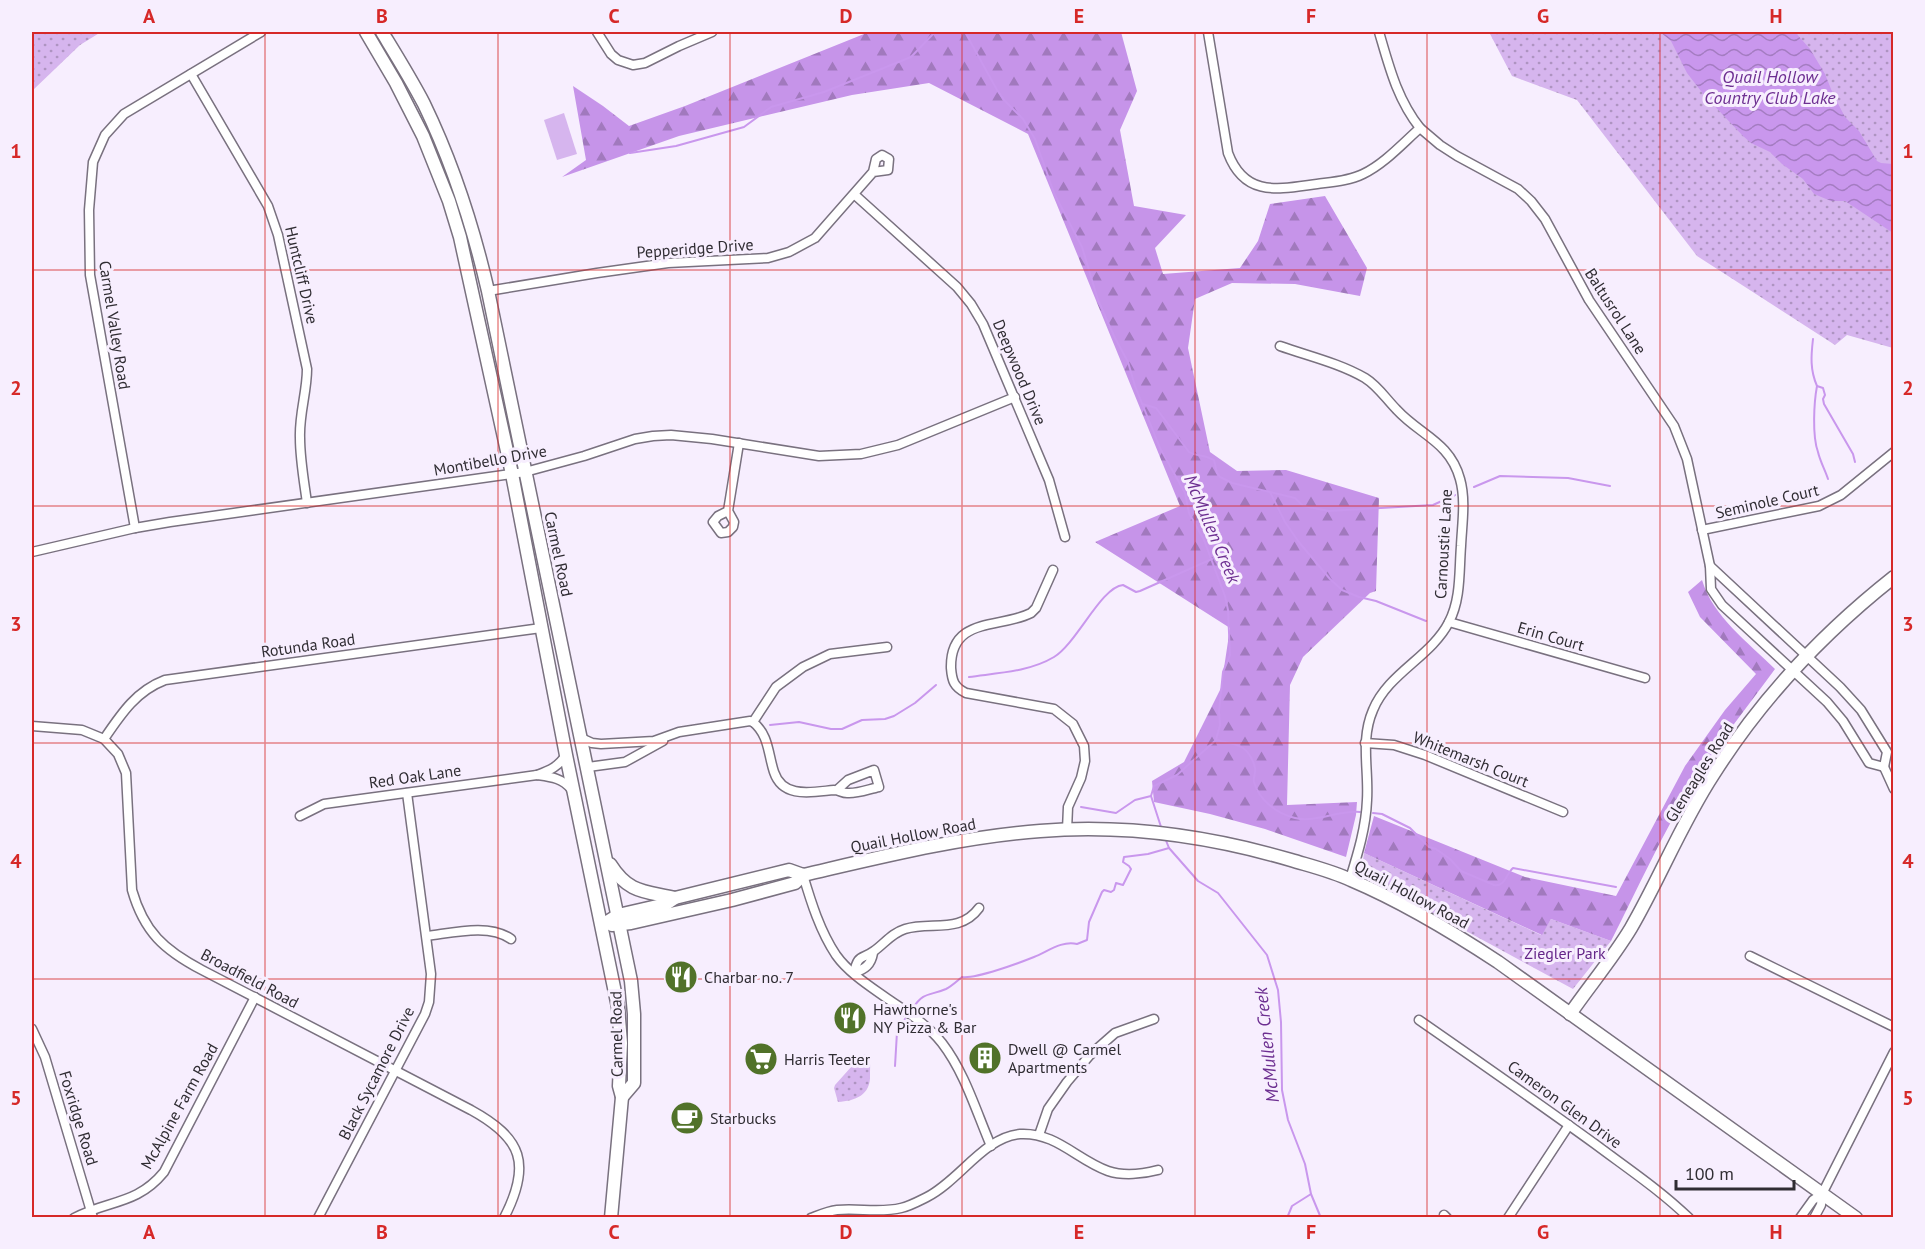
<svg xmlns="http://www.w3.org/2000/svg" width="1925" height="1249" font-family="'PT Sans',sans-serif">
<style>
.grass{fill:url(#grass-dots)}
.forest{fill:url(#forest-firs)}
.pitch{fill:#d6b5ee}
.water{fill:url(#water-waves)}
.lines{fill:none;stroke-linecap:round;stroke-linejoin:round}
.stream{stroke:#c997ed;stroke-width:2}
.street-casing{stroke:#79717f;stroke-width:11}
.secondary-casing{stroke:#79717f;stroke-width:15}
.street{stroke:#fff;stroke-width:8}
.secondary{stroke:#fff;stroke-width:12}
.grid{fill:none;stroke:#d62828;stroke-width:1.5;stroke-opacity:0.55}
.labels{text-anchor:middle;stroke-width:6;stroke-linejoin:round;paint-order:stroke}
.street-label{font-size:16px;fill:#302d33;stroke:#f7eefe}
.park-label{font-size:16px;fill:#652689;stroke:#f7eefe}
.poi-label{font-size:16px;fill:#302d33;stroke:#f7eefe;text-anchor:start}
.water-label{font-size:18px;font-style:italic;fill:#6d2f91;stroke:#f7eefe}
.neatline{fill:none;stroke:#d62828;stroke-width:2}
.grid-label{font-size:20px;text-anchor:middle;font-weight:bold;fill:#d62828}
</style>
<defs>
<pattern id="grass-dots" width="8" height="8" patternUnits="userSpaceOnUse" patternTransform="scale(1.5)"><rect width="8" height="8" fill="#d6b5ee"/><path d="M2 2h.1M6 6h.1" fill="none" stroke="#ae94c1" stroke-width="1.8" stroke-linecap="round"/></pattern>
<pattern id="forest-firs" width="22" height="20" patternUnits="userSpaceOnUse" patternTransform="scale(1.5)"><rect width="22" height="20" fill="#c694e9"/><path d="M5 1l3.5 6h-7zM16 11l3.5 6h-7z" fill="#a179bd"/></pattern>
<pattern id="water-waves" width="16" height="10" patternUnits="userSpaceOnUse" patternTransform="scale(1.5)"><rect width="16" height="10" fill="#c997ed"/><path d="M0 5q4-4 8 0t8 0" fill="none" stroke="#a47cc1"/></pattern>
</defs>
<rect width="100%" height="100%" fill="#f7eefe"/>
<g class="grass">
<path d="M 32,32 L 101,32 L 80,45 L 32,91 Z"/>
<path d="M 1489,32 L 1893,32 L 1893,348 L 1847,335 L 1835,345 L 1697,256 L 1577,100 L 1512,76 Z"/>
<path d="M 1364,853 L 1541,935 L 1551,919 L 1611,941 L 1573,989 L 1361,874 Z"/>
<path d="M 865,1054 L 868,1055 C 871,1061 870,1068 870,1075 C 871,1095 855,1101 838,1102 L 834,1088 L 835,1085 L 860,1057 Z"/>
</g>
<g class="forest">
<path d="M 869,32 L 1121,32 L 1137,91 L 1120,130 L 1134,206 L 1186,215 L 1155,248 L 1163,274 L 1240,268 L 1258,241 L 1270,204 L 1325,196 L 1367,268 L 1360,296 L 1295,284 L 1232,283 L 1195,299 L 1188,348 L 1210,452 L 1237,471 L 1286,470 L 1379,498 L 1376,591 L 1370,593 L 1303,657 L 1290,685 L 1287,805 L 1357,802 L 1356,815 L 1346,857 L 1265,829 L 1210,814 L 1154,802 L 1152,781 L 1184,762 L 1221,688 L 1230,628 L 1095,542 L 1180,506 L 1028,134 L 929,83 L 852,95 L 679,136 L 562,177 L 586,160 L 573,86 L 603,106 L 629,126 L 685,106 Z"/>
<path d="M 1702,580 C 1713,617 1748,642 1775,669 C 1748,706 1719,742 1694,782 C 1663,832 1638,888 1611,941 L 1551,919 L 1542,935 L 1364,853 L 1374,816 L 1525,877 L 1616,896 L 1685,766 L 1725,710 L 1756,674 L 1700,617 L 1688,592 Z"/>
</g>
<path class="pitch" d="M 564,113 L 577,154 L 557,160 L 544,120 Z"/>
<path class="water" d="M 1660,32 L 1795,32 L 1810,49 L 1825,74 L 1833,94 L 1845,117 L 1859,131 L 1877,161 L 1881,163 L 1893,164 L 1893,233 L 1845,201 L 1831,201 L 1814,194 L 1803,179 L 1782,164 L 1770,152 L 1751,143 L 1743,136 L 1704,95 L 1687,73 L 1671,41 Z"/>
<g class="lines">
<g class="stream">
<path d="M 965,32 L 997,90 L 1004,100 L 1023,119 L 1035,139 L 1054,193 L 1082,247 L 1098,300 L 1114,336 L 1128,362 L 1135,386 L 1160,448 L 1185,493 L 1189,513 L 1204,540 L 1225,596 L 1228,610 L 1230,655 L 1223,672 L 1219,711 L 1220,725 L 1216,740 L 1177,775 L 1154,786 L 1151,796 L 1162,830"/>
<path d="M 630,153 L 676,146 L 744,127 L 771,107 L 824,92 L 911,57 L 935,32"/>
<path d="M 1813,339 C 1811,356 1810,370 1817,386 L 1823,388 L 1825,395 L 1823,399 L 1824,404 L 1853,454 L 1855,462"/>
<path d="M 1817,386 C 1814,402 1812,436 1818,452 C 1820,461 1825,470 1828,479"/>
<path d="M 1142,404 L 1156,408 L 1189,452 C 1197,457 1202,453 1214,460 L 1217,473 L 1220,477 L 1232,483 L 1295,498 L 1303,506 L 1329,511 L 1433,505 L 1455,495"/>
<path d="M 1474,487 L 1500,476 L 1568,478 L 1610,486"/>
<path d="M 1270,492 L 1285,522 L 1298,541 L 1330,579 L 1342,590 L 1359,597 L 1376,601 L 1426,621"/>
<path d="M 969,677 C 997,673 1029,672 1054,657 C 1077,643 1101,587 1123,585 L 1136,592 L 1140,591 L 1212,559"/>
<path d="M 770,725 L 799,722 L 831,729 L 842,729 L 862,720 L 885,719 L 894,716 L 915,703 L 936,685"/>
<path d="M 1216,740 C 1225,742 1235,743 1243,748 C 1249,752 1254,762 1255,768 C 1256,773 1253,777 1254,782 C 1259,800 1277,814 1295,818 C 1316,823 1338,810 1360,812"/>
<path d="M 1081,807 L 1116,813 L 1135,800 L 1151,796"/>
<path d="M 1373,813 L 1382,814 L 1410,828 L 1429,847 L 1436,849 L 1450,859 L 1461,871 L 1494,885 C 1505,887 1506,874 1513,868 L 1616,887"/>
<path d="M 1165,838 L 1169,848 L 1198,881 L 1218,893 L 1267,955 L 1278,990 L 1281,1022 L 1282,1090 L 1288,1120 L 1305,1164 L 1311,1194 L 1321,1218"/>
<path d="M 913,1008 C 924,991 930,996 946,989 C 952,986 957,981 962,977 C 976,979 1019,963 1034,957 C 1047,952 1062,940 1077,944 L 1087,940 L 1089,922 L 1102,892 L 1104,890 L 1111,892 L 1114,890 L 1116,883 L 1123,885 L 1131,869 L 1129,866 L 1123,862 L 1124,857 L 1148,854 L 1169,848"/>
<path d="M 895,1066 L 897,1032 L 905,1019"/>
<path d="M 1287,1218 L 1292,1206 L 1311,1194"/>
</g>
<defs>
<g id="street">
<path d="M 597,32 L 611,54 L 618,60 L 633,65 L 645,63 L 679,46 L 712,32"/>
<path d="M 1208,32 L 1228,153 C 1245,198 1279,189 1317,184 C 1332,182 1349,181 1363,174 C 1384,164 1402,144 1420,128 C 1397,99 1389,66 1379,32"/>
<path d="M 191,74 L 268,206 L 278,235 L 307,369 C 307,392 299,414 300,438 C 300,459 304,481 307,503"/>
<path d="M 1420,128 L 1440,145 L 1457,156 L 1518,189 L 1531,201 L 1545,219 L 1589,300 L 1674,426 L 1687,459 L 1710,566 L 1711,589 L 1722,605 L 1827,702 L 1843,721 L 1869,763 L 1884,767"/>
<path d="M 855,195 L 957,287 L 971,304 L 983,324 L 1049,480 L 1065,537"/>
<path d="M 488,291 L 597,273 L 668,263 L 768,258 L 789,252 L 815,238 L 873,172 L 888,170 L 889,159 L 882,155 L 876,159 L 873,172"/>
<path d="M 1280,346 C 1308,356 1339,363 1365,378 C 1378,386 1386,399 1397,410 C 1420,435 1450,442 1460,479 C 1466,500 1462,524 1461,546 C 1459,572 1461,599 1449,622 C 1431,657 1388,673 1373,710 C 1360,740 1369,769 1367,800 C 1366,827 1358,853 1350,879"/>
<path d="M 728,511 L 734,522 L 733,527 L 728,532 L 721,533 L 713,522 L 718,516 L 728,511 L 739,443"/>
<path d="M 135,528 L 90,275 L 89,210 L 93,162 L 105,135 L 124,114 L 261,32"/>
<path d="M 1702,530 L 1819,506 L 1841,495 L 1894,452"/>
<path d="M 32,552 L 135,528 L 170,522 L 525,472 L 584,456 L 635,439 L 653,436 L 671,435 L 712,439 L 819,456 L 861,454 L 898,445 L 1015,397"/>
<path d="M 1710,566 L 1840,687 L 1861,710 L 1887,752 L 1884,767"/>
<path d="M 1053,570 L 1036,608 L 1031,613 C 1000,629 950,616 951,668 C 952,681 954,687 966,693 L 1054,709 L 1073,724 L 1084,746 L 1085,761 L 1081,778 L 1068,807 L 1067,830"/>
<path d="M 1449,622 L 1645,678"/>
<path d="M 753,722 C 769,735 768,754 774,772 C 783,799 812,792 834,790 C 839,790 842,793 847,793 C 857,794 869,789 879,787 L 874,770 L 848,780 L 837,790"/>
<path d="M 753,722 L 776,687 L 803,667 L 830,654 L 887,647"/>
<path d="M 32,726 L 82,730 L 104,739 L 118,754 L 126,773 L 132,890 C 144,932 164,950 202,970 L 471,1110 C 522,1138 532,1164 504,1218"/>
<path d="M 581,738 L 592,743 L 601,744 L 654,741 L 679,732 L 750,721 L 753,722"/>
<path d="M 104,739 C 121,714 136,691 165,680 L 541,628"/>
<path d="M 1365,743 L 1394,745 L 1425,755 L 1563,812"/>
<path d="M 588,767 L 625,762 L 663,741"/>
<path d="M 1884,767 L 1894,789"/>
<path d="M 537,775 C 551,777 562,778 571,789"/>
<path d="M 300,816 L 324,804 L 537,775 C 550,770 558,767 566,755"/>
<path d="M 803,875 C 811,902 820,931 836,955 C 848,972 868,985 885,997 C 905,1011 926,1023 942,1043 C 965,1073 976,1111 991,1146"/>
<path d="M 427,936 C 452,933 489,923 511,939"/>
<path d="M 873,953 C 871,965 865,969 854,973 C 858,953 862,960 874,951 C 885,943 892,933 905,929 C 931,921 960,934 979,908"/>
<path d="M 1750,956 L 1894,1027"/>
<path d="M 1419,1020 C 1478,1061 1537,1102 1595,1144 C 1627,1168 1660,1190 1689,1218"/>
<path d="M 32,1029 L 45,1057 L 93,1218"/>
<path d="M 1039,1135 L 1048,1109 L 1067,1082 L 1090,1055 L 1115,1033 L 1154,1019"/>
<path d="M 1444,1215 L 1447,1218"/>
<path d="M 74,1218 C 108,1200 137,1205 164,1172 L 255,997"/>
<path d="M 318,1218 L 425,1014 L 429,1002 L 431,974 L 407,793"/>
<path d="M 811,1218 C 819,1215 828,1211 837,1210 C 858,1208 881,1213 901,1208 C 910,1206 919,1201 927,1197 C 959,1181 984,1137 1020,1134 C 1056,1132 1077,1160 1108,1171 C 1123,1176 1143,1174 1158,1170"/>
<path d="M 1508,1218 L 1569,1125"/>
<path d="M 1800,1218 L 1813,1200 L 1822,1194"/>
<path d="M 1814,1218 L 1821,1205 L 1822,1194 L 1894,1052"/>
</g>
<g id="secondary">
<path d="M 366,32 L 396,83 L 423,136 L 449,201 L 460,237 L 512,474 L 566,755 L 618,1007 L 621,1043 L 619,1086 L 622,1097 L 611,1218"/>
<path d="M 382,32 C 396,55 411,79 424,104 C 453,164 473,226 488,291 L 631,981 L 634,1014 L 634,1083 L 622,1097"/>
<path d="M 610,864 C 629,894 645,891 675,898"/>
<path d="M 602,925 L 618,915 L 666,904 L 675,898 L 789,870 L 803,875 C 881,857 960,837 1040,831 C 1125,824 1209,836 1291,860 C 1311,866 1332,871 1351,880 C 1403,902 1451,931 1498,962 L 1856,1218"/>
<path d="M 612,925 L 631,923 L 732,900 L 795,883 L 803,875"/>
<path d="M 1570,1014 C 1590,985 1613,958 1631,928 C 1660,878 1681,824 1713,775 C 1761,699 1823,633 1894,577"/>
</g>
</defs>
<use href="#street" class="street-casing"/>
<use href="#secondary" class="secondary-casing"/>
<use href="#street" class="street"/>
<use href="#secondary" class="secondary"/>
</g>
<path class="grid" d="M 265,32 L 265,1218M 498,32 L 498,1218M 730,32 L 730,1218M 962,32 L 962,1218M 1195,32 L 1195,1218M 1427,32 L 1427,1218M 1660,32 L 1660,1218M 32,270 L 1894,270M 32,506 L 1894,506M 32,743 L 1894,743M 32,979 L 1894,979"/>
<defs>
<symbol id="restaurant-disc" viewBox="-11 -11 22 22"><circle r="9.5" fill="#517229" stroke="#f7eefe"/><path d="M-5-6h1v4h1v-4h1v4h1v-4h1v5L-1.5 .5V6h-2V.5L-5-1ZM5-6V6H3V1.5H1.5Q1.5-4 5-6Z" fill="#fff"/></symbol>
<symbol id="building-disc" viewBox="-11 -11 22 22"><circle r="9.5" fill="#517229" stroke="#f7eefe"/><path d="M-4-6H4V6H1V3H-1V6H-4ZM-2.5-4.3h1.7v1.8h-1.7ZM.8-4.3h1.7v1.8H.8ZM-2.5-1h1.7V.8h-1.7ZM.8-1h1.7V.8H.8Z" fill="#fff"/></symbol>
<symbol id="supermarket-disc" viewBox="-11 -11 22 22"><circle r="9.5" fill="#517229" stroke="#f7eefe"/><path d="M-6-5.5h2.5l.6 2H6L4.5 2H-2.5L-4.4-4H-6ZM-1.5 3.2a1.3 1.3 0 1 0 .1 0ZM3 3.2a1.3 1.3 0 1 0 .1 0Z" fill="#fff"/></symbol>
<symbol id="cafe-disc" viewBox="-11 -11 22 22"><circle r="9.5" fill="#517229" stroke="#f7eefe"/><path d="M-5.5-4.5H6V0H3Q3 3.5 0 3.5H-2.5Q-5.5 3.5-5.5 0ZM3-3.2v2h1.7v-2ZM-6 4.5H4V6H-6Z" fill="#fff"/></symbol>
</defs>
<g fill-rule="evenodd">
<use href="#restaurant-disc" x="662" y="958" width="38" height="38"/>
<use href="#restaurant-disc" x="831" y="999" width="38" height="38"/>
<use href="#building-disc" x="966" y="1039" width="38" height="38"/>
<use href="#supermarket-disc" x="742" y="1040" width="38" height="38"/>
<use href="#cafe-disc" x="668" y="1099" width="38" height="38"/>
</g>
<g class="labels">
<g class="street-label">
<text transform="translate(695 248) rotate(-4)" y="6">Pepperidge Drive</text>
<text transform="translate(302 275) rotate(77)" y="6">Huntcliff Drive</text>
<text transform="translate(1616 311) rotate(57)" y="6">Baltusrol Lane</text>
<text transform="translate(115 325) rotate(81)" y="6">Carmel Valley Road</text>
<text transform="translate(1020 372) rotate(67)" y="6">Deepwood Drive</text>
<text transform="translate(490 460) rotate(-10)" y="6">Montibello Drive</text>
<text transform="translate(1767 501) rotate(-13)" y="6">Seminole Court</text>
<text transform="translate(1443 544) rotate(-87)" y="6">Carnoustie Lane</text>
<text transform="translate(559 554) rotate(78)" y="6">Carmel Road</text>
<text transform="translate(1551 636) rotate(16)" y="6">Erin Court</text>
<text transform="translate(308 645) rotate(-8)" y="6">Rotunda Road</text>
<text transform="translate(1471 759) rotate(22)" y="6">Whitemarsh Court</text>
<text transform="translate(1699 772) rotate(-58)" y="6">Gleneagles Road</text>
<text transform="translate(415 776) rotate(-8)" y="6">Red Oak Lane</text>
<text transform="translate(913 835) rotate(-11)" y="6">Quail Hollow Road</text>
<text transform="translate(1412 894) rotate(28)" y="6">Quail Hollow Road</text>
<text transform="translate(250 978) rotate(28)" y="6">Broadfield Road</text>
<text transform="translate(616 1034) rotate(-91)" y="6">Carmel Road</text>
<text transform="translate(376 1073) rotate(-63)" y="6">Black Sycamore Drive</text>
<text transform="translate(1565 1104) rotate(36)" y="6">Cameron Glen Drive</text>
<text transform="translate(179 1106) rotate(-61)" y="6">McAlpine Farm Road</text>
<text transform="translate(79 1118) rotate(73)" y="6">Foxridge Road</text>
</g>
<g class="park-label">
<text x="1565" y="959">Ziegler Park</text>
</g>
<g class="poi-label">
<text x="704" y="983">Charbar no. 7</text>
<text x="873" y="1015">Hawthorne's<tspan x="873" dy="18">NY Pizza &amp; Bar</tspan></text>
<text x="1008" y="1055">Dwell @ Carmel<tspan x="1008" dy="18">Apartments</tspan></text>
<text x="784" y="1065">Harris Teeter</text>
<text x="710" y="1124">Starbucks</text>
</g>
<g class="water-label">
<text x="1770" y="83">Quail Hollow<tspan x="1770" dy="21">Country Club Lake</tspan></text>
<text transform="translate(1212 529) rotate(67)" y="6">McMullen Creek</text>
<text transform="translate(1267 1045) rotate(-96)" y="6">McMullen Creek</text>
</g>
</g>
<rect width="1925" height="1249" fill="none" stroke="#f7eefe" stroke-width="66"/>
<path d="M1676 1180v9h118v-9" fill="none" stroke="#302d33" stroke-width="3"/>
<text x="1685" y="1180" font-size="18" fill="#302d33" stroke="#f7eefe" stroke-width="4.5" paint-order="stroke">100 m</text>
<rect x="33" y="33" width="1859" height="1183" class="neatline"/>
<g class="grid-label">
<text x="149" y="23">A</text>
<text x="382" y="23">B</text>
<text x="614" y="23">C</text>
<text x="846" y="23">D</text>
<text x="1079" y="23">E</text>
<text x="1311" y="23">F</text>
<text x="1543" y="23">G</text>
<text x="1776" y="23">H</text>
<text x="16" y="158">1</text>
<text x="1908" y="158">1</text>
<text x="16" y="395">2</text>
<text x="1908" y="395">2</text>
<text x="16" y="631">3</text>
<text x="1908" y="631">3</text>
<text x="16" y="868">4</text>
<text x="1908" y="868">4</text>
<text x="16" y="1105">5</text>
<text x="1908" y="1105">5</text>
<text x="149" y="1239">A</text>
<text x="382" y="1239">B</text>
<text x="614" y="1239">C</text>
<text x="846" y="1239">D</text>
<text x="1079" y="1239">E</text>
<text x="1311" y="1239">F</text>
<text x="1543" y="1239">G</text>
<text x="1776" y="1239">H</text>
</g>
</svg>
